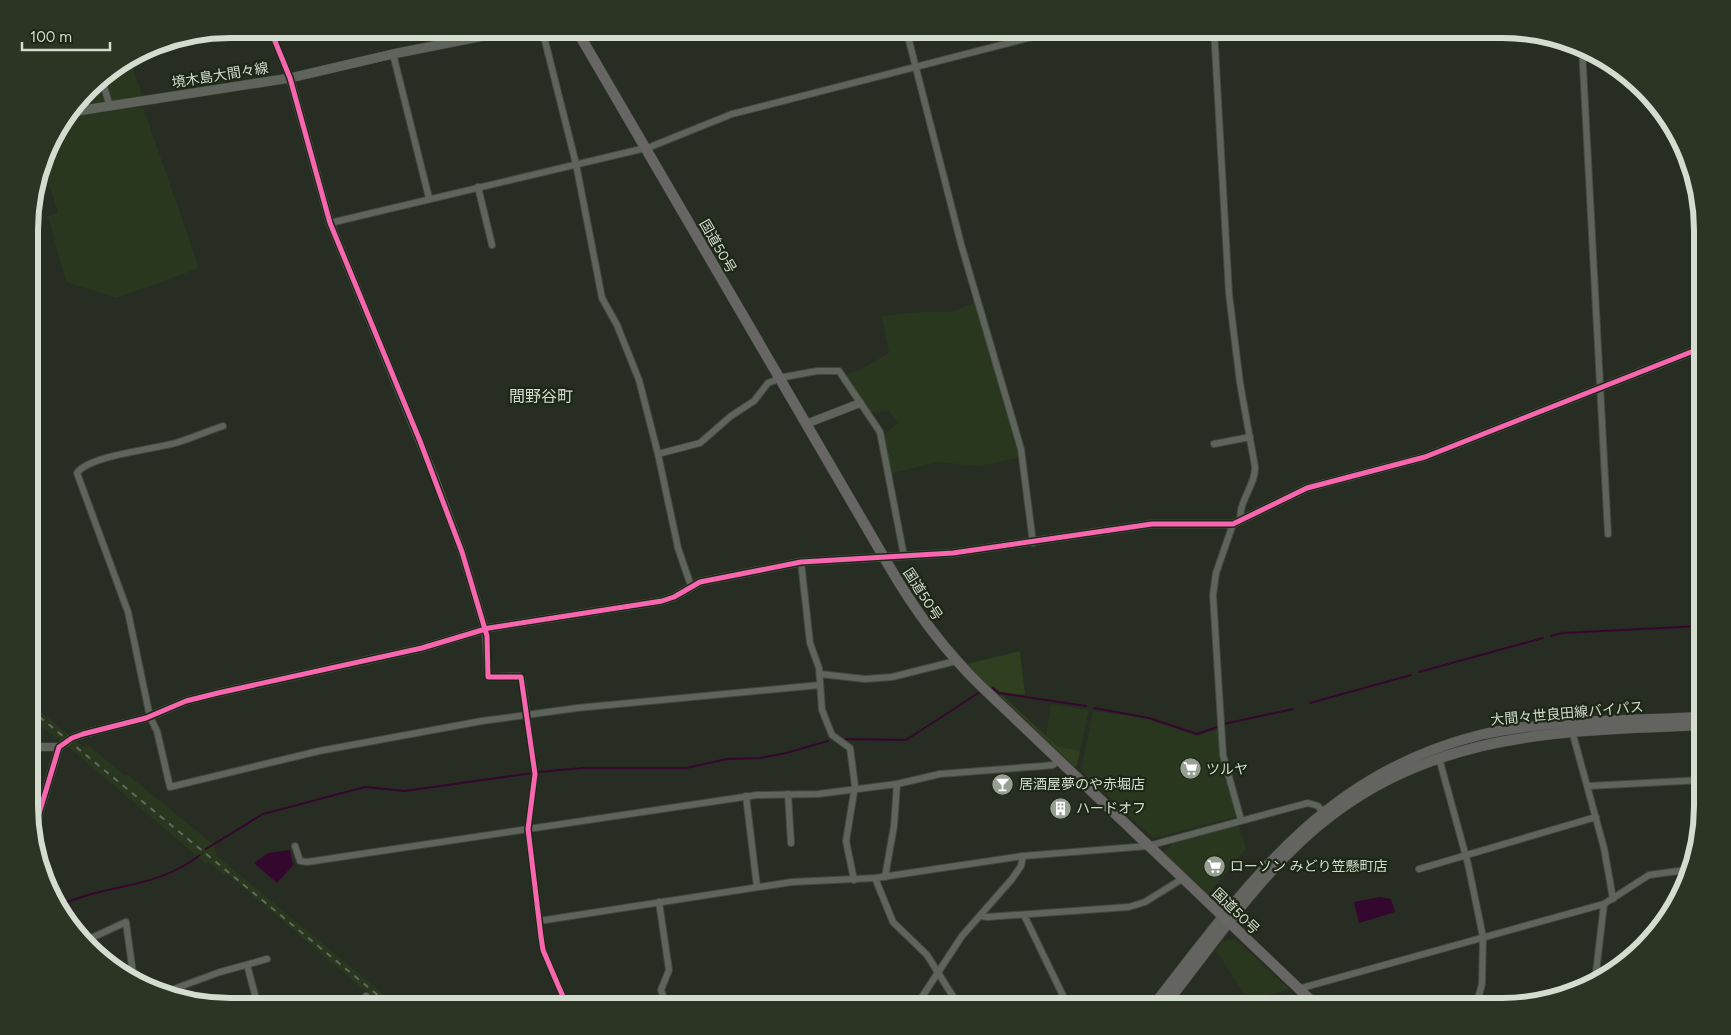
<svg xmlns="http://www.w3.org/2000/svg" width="1731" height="1035" font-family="Figtree,'Noto Sans JP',sans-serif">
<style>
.built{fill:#2a371f}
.green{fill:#2f3f1f}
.water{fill:#34082e}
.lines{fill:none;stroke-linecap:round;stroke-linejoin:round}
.stream{stroke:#34082e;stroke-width:2}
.minor-casing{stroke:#43483f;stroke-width:8}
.tertiary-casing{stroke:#43483f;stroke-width:9}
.secondary-casing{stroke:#43483f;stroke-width:10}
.primary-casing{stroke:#43483f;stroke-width:11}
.trunk-casing{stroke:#43483f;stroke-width:11}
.minor{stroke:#5e635b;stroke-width:6}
.tertiary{stroke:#5e635b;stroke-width:8}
.secondary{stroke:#5e635b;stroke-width:9}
.primary{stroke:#63635f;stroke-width:10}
.trunk{stroke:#686664;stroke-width:10}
.rail{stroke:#62675f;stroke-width:2;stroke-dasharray:6 6;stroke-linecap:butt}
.cycleway-casing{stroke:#1d2715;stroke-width:8}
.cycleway{stroke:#f766af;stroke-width:5}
.labels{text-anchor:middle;stroke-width:4.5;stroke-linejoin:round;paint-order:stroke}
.street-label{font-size:14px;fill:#d4dbcf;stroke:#1d2715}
.poi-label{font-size:14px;fill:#d4dbcf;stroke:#1d2715;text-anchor:start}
.quarter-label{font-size:16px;fill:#d4dbcf;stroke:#1d2715}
.rim{fill:none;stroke:#d4dbcf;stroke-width:6}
</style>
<rect width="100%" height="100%" fill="#272d22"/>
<g class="built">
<path d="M 140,52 L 143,64 L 133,68 L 143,98 L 113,103 L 105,74 Z"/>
<path d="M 100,77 L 107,104 L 74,108 L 97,79 Z"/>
<path d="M 143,107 L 199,268 L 117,298 L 66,282 L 48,216 L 58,212 L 46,176 L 38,179 L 50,140 L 67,117 Z"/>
<path d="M 974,303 L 978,308 L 1001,397 L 1021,457 L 980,466 L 938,462 L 892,473 L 889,471 L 883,435 L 899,423 L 889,411 L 869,412 L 843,375 L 860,370 L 889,353 L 882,316 L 921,312 L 951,312 Z"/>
<path d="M 30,703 L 70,736 L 60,741 L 30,717 Z"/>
<path d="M 1051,704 L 1089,710 L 1080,751 L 1057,746 L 1046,736 Z"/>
<path d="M 1093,711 L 1143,718 L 1198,736 L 1218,729 L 1223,767 L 1236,814 L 1235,817 L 1153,838 L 1081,771 Z"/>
<path d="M 75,740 L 84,747 L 89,746 L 124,775 L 128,775 L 214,845 L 217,856 L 398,1006 L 383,1006 L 227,874 L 224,875 L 208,862 L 205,863 L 66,745 Z"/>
<path d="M 1237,826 L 1240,828 L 1246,849 L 1208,894 L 1164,853 L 1173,843 Z"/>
<path d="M 1235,939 L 1288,988 L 1288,990 L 1248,1000 L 1216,950 L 1223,941 Z"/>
</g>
<g class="green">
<path d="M 1020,651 L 1025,695 L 999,692 L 993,686 L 990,687 L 967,664 Z"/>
<path d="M 999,695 L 1003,696 L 1057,746 L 1080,751 L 1077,765 L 1075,767 Z"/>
</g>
<g class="water">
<path d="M 290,850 L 293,865 L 277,883 L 254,863 L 268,853 Z"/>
<path d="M 1380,897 L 1391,899 L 1395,912 L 1359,923 L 1354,902 Z"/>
</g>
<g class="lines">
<g class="stream">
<path d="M 1551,636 L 1562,633 L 1702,626"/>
<path d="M 1419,672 L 1543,638"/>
<path d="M 993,688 L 999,693 L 1086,706"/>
<path d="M 1310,703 L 1411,675"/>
<path d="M 1094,708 L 1149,718 L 1197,734 L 1217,727"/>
<path d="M 1224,724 L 1293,709"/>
<path d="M 845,739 L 906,740 L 980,692"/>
<path d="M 538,772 L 583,768 L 686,768 L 727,759 L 760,758 L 786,753 L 828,741"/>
<path d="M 206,849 L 263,814 L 365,787 L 405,791 L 532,773"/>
<path d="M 58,906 C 107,883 155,890 200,855"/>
</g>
<defs>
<g id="minor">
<path d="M 270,29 L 290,78"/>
<path d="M 542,29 L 576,164 L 602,298 L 617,325 L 639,380 L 658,454 L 678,548 L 691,586"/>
<path d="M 906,29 L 961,244 L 1021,449 L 1033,543"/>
<path d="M 1214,29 L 1229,294 L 1240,383 L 1255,467 C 1256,485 1237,503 1241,521"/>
<path d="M 1582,48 L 1608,534"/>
<path d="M 393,54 L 429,198"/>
<path d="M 101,76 L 110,107"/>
<path d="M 478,187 L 492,245"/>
<path d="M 330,223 L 650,147 L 732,114 L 1063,29"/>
<path d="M 223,426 C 208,431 194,437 179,442 C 157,449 90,455 77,473 L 128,612 L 150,717 L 157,731 L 170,787 L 319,751 L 482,721 L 577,708 L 820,685"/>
<path d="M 1214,444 L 1250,437"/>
<path d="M 658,454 L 700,443 L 731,416 L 754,401 L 768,383 L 784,377 L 817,371 L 839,371 L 880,432 L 904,556"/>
<path d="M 1233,524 L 1216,573 L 1213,595 L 1223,755 L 1241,820"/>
<path d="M 801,562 L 810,643 L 819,668 L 822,710 L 832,735 L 850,748 L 855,786 L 846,841 L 854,880"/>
<path d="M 485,629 L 488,677 L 519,676 L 522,679 L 535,774 L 528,829 L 541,937 L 543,950 L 567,1006"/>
<path d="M 820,674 L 865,679 L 892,677 L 956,661"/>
<path d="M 1572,731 L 1604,848 L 1613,899"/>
<path d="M 1439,758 L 1468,864 L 1483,937 L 1482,984 L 1476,1006"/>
<path d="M 1588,786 L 1702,780"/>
<path d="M 788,794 L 791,843"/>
<path d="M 746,796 L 757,887"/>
<path d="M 295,846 L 300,861 L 307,862 L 757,795 L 818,794 L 897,784 L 940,774 L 1043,766 L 1053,765 L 1058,761"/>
<path d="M 1419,869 L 1596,817"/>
<path d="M 885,877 L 894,826 L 897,784"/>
<path d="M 875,878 L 893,922 L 927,955 L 959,1006"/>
<path d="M 659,902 L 669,970 L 661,990 L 667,1006"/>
<path d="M 1024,915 L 1068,1006"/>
<path d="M 981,916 L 987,917 L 1129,907 L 1145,902 L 1182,879"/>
<path d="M 539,921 L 792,882 L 875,878 L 1023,856 L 1148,846 L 1308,803 L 1318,806 L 1323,812"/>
<path d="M 87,940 L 126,922 L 134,981"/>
<path d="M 247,965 L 258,1006"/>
<path d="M 1595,981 L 1604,904"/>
<path d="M 1298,989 L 1604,904 L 1649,875 L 1686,870"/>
<path d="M 163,993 L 220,972 L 267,959"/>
<path d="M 366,996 L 369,1006"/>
<path d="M 761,1006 L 770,1004 L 779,1006"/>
<path d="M 916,1006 L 962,936 L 1012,879 L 1021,866 L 1023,856"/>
</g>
<g id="tertiary">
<path d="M 290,78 L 330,223 L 434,476 L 462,552 L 485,629"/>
<path d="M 806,424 L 860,403"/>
<path d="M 30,747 L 59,747"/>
<path d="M 32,837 L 59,747 L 72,738 L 83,734 L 146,718 L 186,701 L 218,693 L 422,648 L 489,628 L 662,601 L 674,597 L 700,582 L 801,562 L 953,553 L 1152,524 L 1233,524 L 1307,488 L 1425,457 L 1691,352 L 1702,352"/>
</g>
<path id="secondary" d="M 71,112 L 290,78 L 393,54 L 519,29"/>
<g id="primary">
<path d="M 1153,1006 C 1247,886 1322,774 1480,735 C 1546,719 1633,721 1702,717"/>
<path d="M 1164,1006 C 1208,951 1248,891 1299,843 C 1417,732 1551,731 1702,725"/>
</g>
<path id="trunk" d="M 576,29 L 889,566 C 915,611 944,650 981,686 L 1317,1006"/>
</defs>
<use href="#minor" class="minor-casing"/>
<use href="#tertiary" class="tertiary-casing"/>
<use href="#secondary" class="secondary-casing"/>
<use href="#primary" class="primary-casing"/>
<use href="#trunk" class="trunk-casing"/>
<use href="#minor" class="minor"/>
<use href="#tertiary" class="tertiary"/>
<use href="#secondary" class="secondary"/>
<use href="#primary" class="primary"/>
<use href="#trunk" class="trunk"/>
<path class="rail" d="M 30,709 L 391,1006"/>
<defs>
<g id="cycleway">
<path d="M 270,29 L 290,78 L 330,223 L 420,441 L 462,552 L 487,636 L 488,677 L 521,677 L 535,774 L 528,829 L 541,937 L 543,950 L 567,1006"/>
<path d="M 32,837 L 59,747 L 72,738 L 83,734 L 146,718 L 186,701 L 218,693 L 422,648 L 489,628 L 662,601 L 674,597 L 700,582 L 801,562 L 953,553 L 1152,524 L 1233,524 L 1307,488 L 1425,457 L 1691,352 L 1702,352"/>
</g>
</defs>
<use href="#cycleway" class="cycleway-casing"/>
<use href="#cycleway" class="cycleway"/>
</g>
<defs>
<symbol id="supermarket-disc" viewBox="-11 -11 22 22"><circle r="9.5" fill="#979e92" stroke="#1d2715"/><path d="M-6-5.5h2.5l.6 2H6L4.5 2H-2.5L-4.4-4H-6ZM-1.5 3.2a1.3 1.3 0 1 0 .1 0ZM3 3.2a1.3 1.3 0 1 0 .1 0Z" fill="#fff"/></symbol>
<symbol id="bar-disc" viewBox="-11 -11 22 22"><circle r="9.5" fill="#979e92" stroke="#1d2715"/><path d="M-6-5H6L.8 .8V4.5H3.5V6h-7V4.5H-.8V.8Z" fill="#fff"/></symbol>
<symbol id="building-disc" viewBox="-11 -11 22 22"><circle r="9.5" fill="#979e92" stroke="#1d2715"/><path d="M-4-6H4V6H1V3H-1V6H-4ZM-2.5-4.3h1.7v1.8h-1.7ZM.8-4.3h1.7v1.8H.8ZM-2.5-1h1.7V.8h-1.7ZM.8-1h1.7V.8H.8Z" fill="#fff"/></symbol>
</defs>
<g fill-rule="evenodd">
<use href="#supermarket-disc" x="1178" y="756" width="25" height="25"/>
<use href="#bar-disc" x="990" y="772" width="25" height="25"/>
<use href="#building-disc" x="1048" y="796" width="25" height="25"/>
<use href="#supermarket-disc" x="1202" y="854" width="25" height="25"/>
</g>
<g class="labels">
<g class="street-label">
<text transform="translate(220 75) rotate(-9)" y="5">境木島大間々線</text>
<text transform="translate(718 246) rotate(60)" y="5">国道50号</text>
<text transform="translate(923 594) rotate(57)" y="5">国道50号</text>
<text transform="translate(1567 713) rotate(-5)" y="5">大間々世良田線バイパス</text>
<text transform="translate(1236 911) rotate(44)" y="5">国道50号</text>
</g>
<g class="poi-label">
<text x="1206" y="774">ツルヤ</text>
<text x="1019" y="789">居酒屋夢のや赤堀店</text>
<text x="1076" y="813">ハードオフ</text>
<text x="1230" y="871">ローソン みどり笠懸町店</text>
</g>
<g class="quarter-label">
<text x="541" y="402">間野谷町</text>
</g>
</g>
<path d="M0 0H1731V1035H0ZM230 38H1502A192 192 0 0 1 1694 230V806A192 192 0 0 1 1502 998H230A192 192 0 0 1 38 806V230A192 192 0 0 1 230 38Z" fill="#2c3524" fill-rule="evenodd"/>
<path class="rim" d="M230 38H1502A192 192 0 0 1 1694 230V806A192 192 0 0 1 1502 998H230A192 192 0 0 1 38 806V230A192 192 0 0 1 230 38Z"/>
<path d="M22 42v8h88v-8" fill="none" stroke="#d4dbcf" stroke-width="2.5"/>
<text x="30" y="42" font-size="15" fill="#d4dbcf" stroke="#1d2715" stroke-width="4" paint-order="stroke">100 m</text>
</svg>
